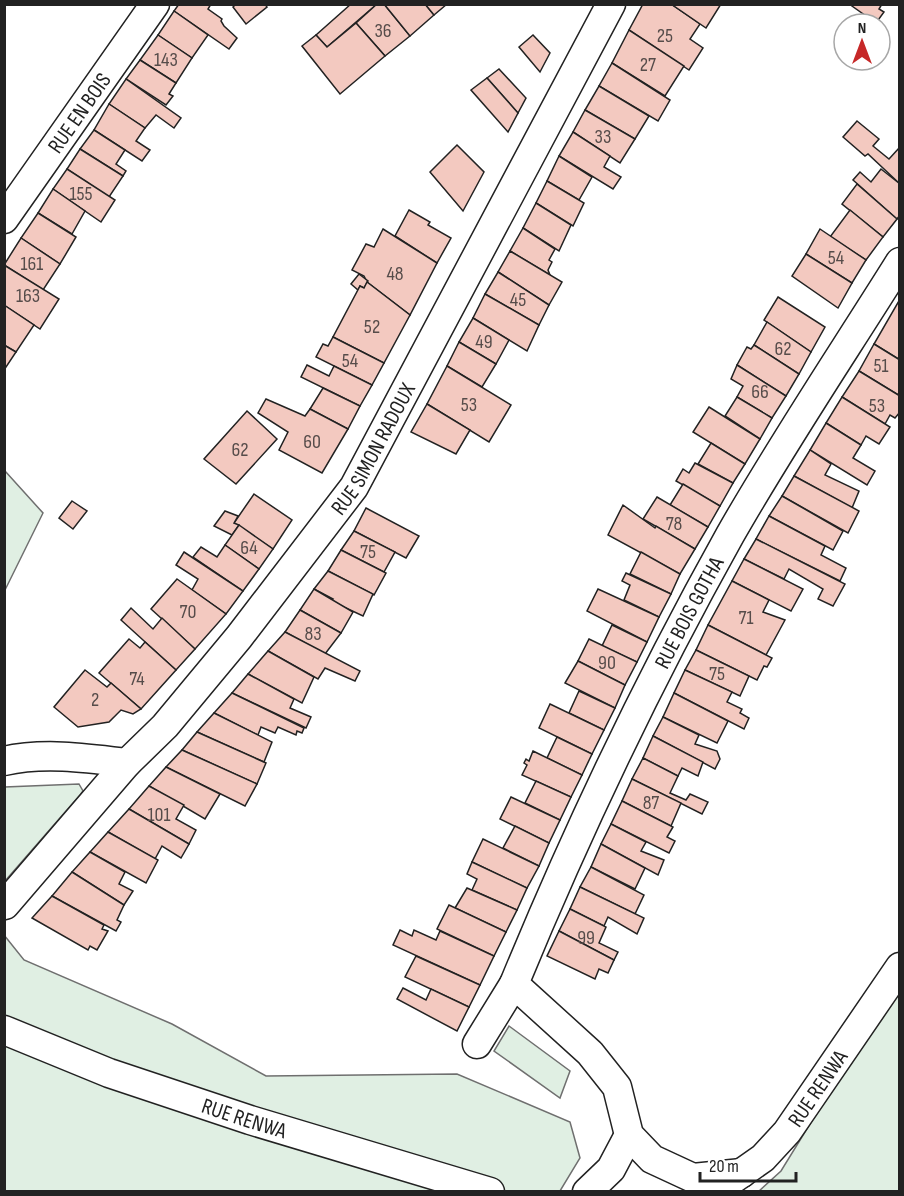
<svg xmlns="http://www.w3.org/2000/svg" width="904" height="1196" font-family="'Sofia Sans Condensed',sans-serif">
<style>
.green{fill:#e0efe3;stroke:#6f6f6f;stroke-width:1.5}
.building{fill:#f3c9c0;stroke:#222;stroke-width:1.5}
.lines{fill:none;stroke-linecap:round;stroke-linejoin:round}
.street-casing{stroke:#222;stroke-width:31}
.street{stroke:#fff;stroke-width:28}
.labels{text-anchor:middle;stroke-width:4.5;stroke-linejoin:round;paint-order:stroke}
.number-label{font-size:20px;fill:#564c4a}
.street-label{font-size:22px;fill:#222;stroke:#fff}
</style>
<rect width="100%" height="100%" fill="#fff"/>
<g class="green">
<path d="M 5,471 L 43,513 L 5,590 Z"/>
<path d="M 79,784 L 83,791 L 80,795 L 5,881 L 5,787 Z"/>
<path d="M 4,935 L 24,960 L 172,1024 L 266,1076 L 457,1074 L 570,1122 L 580,1158 L 560,1191 L 5,1191 Z"/>
<path d="M 899,987 L 899,1191 L 758,1192 L 781,1171 L 858,1046 Z"/>
<path d="M 509,1026 L 570,1071 L 560,1098 L 494,1051 Z"/>
</g>
<g class="building">
<path d="M 179,4 L 211,4 L 208,9 L 222,19 L 221,21 L 224,26 L 237,38 L 229,49 L 174,11 Z"/>
<path d="M 236,4 L 265,4 L 267,7 L 246,24 L 233,7 Z"/>
<path d="M 351,4 L 377,4 L 327,47 L 316,35 Z"/>
<path d="M 377,4 L 384,4 L 410,36 L 385,56 L 356,23 Z"/>
<path d="M 384,4 L 425,4 L 434,15 L 410,36 Z"/>
<path d="M 425,4 L 447,4 L 434,15 Z"/>
<path d="M 643,4 L 671,4 L 700,24 L 690,39 L 703,48 L 689,70 L 629,30 Z"/>
<path d="M 671,4 L 721,4 L 706,28 Z"/>
<path d="M 853,4 L 882,4 L 879,9 L 884,12 L 876,23 L 852,6 Z"/>
<path d="M 174,11 L 208,35 L 192,58 L 158,35 Z"/>
<path d="M 356,23 L 385,56 L 340,94 L 302,46 L 316,35 L 327,47 Z"/>
<path d="M 629,30 L 684,66 L 665,96 L 612,63 Z"/>
<path d="M 158,35 L 192,58 L 176,83 L 140,60 Z"/>
<path d="M 533,35 L 550,53 L 540,72 L 519,47 Z"/>
<path d="M 140,60 L 176,83 L 169,94 L 173,96 L 166,105 L 126,79 Z"/>
<path d="M 612,63 L 670,100 L 658,121 L 599,86 Z"/>
<path d="M 499,69 L 526,98 L 518,113 L 487,78 Z"/>
<path d="M 487,78 L 518,113 L 508,132 L 471,90 Z"/>
<path d="M 126,79 L 181,118 L 174,128 L 156,115 L 145,128 L 109,104 Z"/>
<path d="M 599,86 L 649,116 L 635,139 L 585,110 Z"/>
<path d="M 109,104 L 145,128 L 136,141 L 150,150 L 142,161 L 94,130 Z"/>
<path d="M 585,110 L 635,139 L 620,163 L 573,132 Z"/>
<path d="M 857,121 L 879,139 L 873,146 L 889,159 L 900,147 L 900,184 L 868,154 L 865,156 L 843,137 Z"/>
<path d="M 94,130 L 125,150 L 116,164 L 126,171 L 123,176 L 80,149 Z"/>
<path d="M 573,132 L 610,156 L 604,167 L 621,177 L 613,189 L 559,156 Z"/>
<path d="M 457,145 L 484,172 L 463,211 L 430,172 Z"/>
<path d="M 80,149 L 123,176 L 109,197 L 67,169 Z"/>
<path d="M 559,156 L 592,177 L 579,200 L 547,181 Z"/>
<path d="M 67,169 L 115,200 L 101,222 L 53,189 Z"/>
<path d="M 881,169 L 900,184 L 900,215 L 897,219 L 853,180 L 860,172 L 871,182 Z"/>
<path d="M 547,181 L 584,203 L 573,226 L 536,203 Z"/>
<path d="M 857,184 L 897,219 L 883,237 L 842,204 Z"/>
<path d="M 53,189 L 85,211 L 72,234 L 38,213 Z"/>
<path d="M 536,203 L 571,225 L 559,251 L 523,228 Z"/>
<path d="M 409,210 L 430,222 L 428,225 L 451,238 L 437,263 L 395,236 Z"/>
<path d="M 850,210 L 883,237 L 866,260 L 830,237 Z"/>
<path d="M 38,213 L 76,237 L 60,264 L 21,238 Z"/>
<path d="M 523,228 L 555,249 L 549,260 L 552,262 L 548,270 L 550,275 L 510,251 Z"/>
<path d="M 383,229 L 437,263 L 410,315 L 367,282 L 364,276 L 352,270 L 366,244 L 374,247 Z"/>
<path d="M 820,229 L 866,260 L 852,283 L 806,254 Z"/>
<path d="M 21,238 L 60,264 L 43,290 L 4,265 Z"/>
<path d="M 510,251 L 562,282 L 549,305 L 498,272 Z"/>
<path d="M 806,254 L 852,283 L 838,308 L 792,276 Z"/>
<path d="M 4,265 L 59,299 L 40,329 L 4,305 Z"/>
<path d="M 498,272 L 549,305 L 539,325 L 485,294 Z"/>
<path d="M 359,274 L 368,281 L 364,288 L 360,286 L 358,290 L 351,284 Z"/>
<path d="M 367,282 L 410,315 L 384,363 L 333,337 L 360,286 L 364,288 Z"/>
<path d="M 485,294 L 539,325 L 527,351 L 473,318 Z"/>
<path d="M 778,297 L 825,327 L 811,352 L 764,320 Z"/>
<path d="M 900,299 L 900,360 L 874,344 Z"/>
<path d="M 4,305 L 34,325 L 16,352 L 4,345 Z"/>
<path d="M 473,318 L 509,340 L 496,364 L 459,342 Z"/>
<path d="M 767,322 L 811,352 L 799,374 L 754,345 Z"/>
<path d="M 333,337 L 384,363 L 372,385 L 316,357 L 323,344 L 328,346 Z"/>
<path d="M 459,342 L 496,364 L 482,387 L 447,366 Z"/>
<path d="M 874,344 L 900,360 L 900,396 L 859,371 Z"/>
<path d="M 4,345 L 16,352 L 4,370 Z"/>
<path d="M 754,345 L 799,374 L 786,396 L 737,365 L 747,347 L 751,349 Z"/>
<path d="M 307,365 L 329,376 L 334,366 L 372,385 L 360,406 L 301,377 Z"/>
<path d="M 737,365 L 786,396 L 772,418 L 737,397 L 743,386 L 731,379 Z"/>
<path d="M 447,366 L 511,405 L 489,442 L 427,404 Z"/>
<path d="M 859,371 L 900,396 L 900,412 L 895,418 L 890,415 L 885,424 L 842,397 Z"/>
<path d="M 323,388 L 360,406 L 348,429 L 310,409 Z"/>
<path d="M 737,397 L 772,418 L 760,439 L 725,416 Z"/>
<path d="M 842,397 L 890,427 L 879,444 L 866,436 L 861,445 L 826,423 Z"/>
<path d="M 266,399 L 305,416 L 310,409 L 348,429 L 322,473 L 279,450 L 288,432 L 258,413 Z"/>
<path d="M 427,404 L 470,430 L 456,454 L 411,432 Z"/>
<path d="M 709,407 L 760,439 L 745,464 L 693,432 Z"/>
<path d="M 247,411 L 277,439 L 236,484 L 204,459 Z"/>
<path d="M 826,423 L 861,445 L 853,458 L 875,471 L 867,485 L 810,450 Z"/>
<path d="M 711,443 L 745,464 L 733,483 L 698,464 Z"/>
<path d="M 810,450 L 831,464 L 825,475 L 859,491 L 852,508 L 794,476 Z"/>
<path d="M 695,463 L 733,483 L 720,506 L 676,481 L 683,469 L 689,473 Z"/>
<path d="M 794,476 L 859,511 L 848,533 L 782,496 Z"/>
<path d="M 683,484 L 720,506 L 708,527 L 670,505 Z"/>
<path d="M 254,494 L 292,520 L 273,549 L 234,523 Z"/>
<path d="M 782,496 L 843,531 L 833,550 L 769,516 Z"/>
<path d="M 657,497 L 708,527 L 695,549 L 643,519 Z"/>
<path d="M 72,501 L 87,511 L 73,529 L 59,518 Z"/>
<path d="M 623,505 L 655,528 L 656,526 L 695,549 L 680,574 L 608,535 Z"/>
<path d="M 366,508 L 419,536 L 406,558 L 354,531 Z"/>
<path d="M 225,511 L 238,516 L 234,523 L 239,525 L 232,535 L 214,526 Z"/>
<path d="M 769,516 L 825,546 L 821,555 L 846,568 L 840,581 L 756,539 Z"/>
<path d="M 239,525 L 273,549 L 259,569 L 225,545 Z"/>
<path d="M 354,531 L 395,552 L 384,572 L 341,550 Z"/>
<path d="M 756,539 L 845,584 L 833,606 L 818,599 L 823,589 L 789,569 L 784,579 L 744,559 Z"/>
<path d="M 225,545 L 259,569 L 243,591 L 193,557 L 201,547 L 217,557 Z"/>
<path d="M 341,550 L 386,573 L 374,595 L 328,571 Z"/>
<path d="M 184,552 L 243,591 L 226,614 L 192,590 L 198,579 L 176,565 Z"/>
<path d="M 641,552 L 680,574 L 671,594 L 630,574 Z"/>
<path d="M 744,559 L 803,589 L 791,611 L 732,581 Z"/>
<path d="M 328,571 L 373,594 L 363,616 L 331,601 L 333,599 L 314,589 Z"/>
<path d="M 626,573 L 671,594 L 659,617 L 624,600 L 630,585 L 622,581 Z"/>
<path d="M 177,579 L 226,614 L 195,649 L 151,609 Z"/>
<path d="M 732,581 L 769,600 L 763,612 L 785,620 L 766,655 L 708,625 Z"/>
<path d="M 314,589 L 353,612 L 341,633 L 300,610 Z"/>
<path d="M 598,589 L 659,617 L 647,642 L 587,611 Z"/>
<path d="M 131,608 L 153,629 L 162,618 L 195,649 L 176,670 L 121,620 Z"/>
<path d="M 300,610 L 341,633 L 325,654 L 285,632 Z"/>
<path d="M 612,625 L 647,642 L 637,662 L 602,646 Z"/>
<path d="M 708,625 L 772,658 L 767,667 L 764,666 L 757,680 L 696,650 Z"/>
<path d="M 285,632 L 360,671 L 355,681 L 325,668 L 318,679 L 268,651 Z"/>
<path d="M 129,639 L 140,648 L 145,642 L 176,670 L 141,709 L 99,673 Z"/>
<path d="M 589,639 L 637,662 L 625,685 L 578,661 Z"/>
<path d="M 696,650 L 749,676 L 740,696 L 685,670 Z"/>
<path d="M 268,651 L 314,677 L 302,703 L 248,674 Z"/>
<path d="M 578,661 L 625,685 L 615,708 L 565,683 Z"/>
<path d="M 85,670 L 107,687 L 111,683 L 141,709 L 133,714 L 121,710 L 109,722 L 78,727 L 54,707 Z"/>
<path d="M 685,670 L 732,692 L 727,702 L 742,709 L 740,713 L 749,718 L 744,729 L 674,693 Z"/>
<path d="M 248,674 L 294,699 L 290,708 L 311,717 L 306,728 L 232,693 Z"/>
<path d="M 579,691 L 615,708 L 604,730 L 569,713 Z"/>
<path d="M 232,693 L 304,728 L 302,733 L 297,731 L 296,735 L 278,727 L 275,733 L 261,727 L 258,735 L 214,713 Z"/>
<path d="M 674,693 L 728,721 L 717,743 L 663,717 Z"/>
<path d="M 550,704 L 604,730 L 592,754 L 539,728 Z"/>
<path d="M 214,713 L 272,742 L 264,762 L 197,732 Z"/>
<path d="M 663,717 L 699,735 L 695,744 L 717,751 L 720,759 L 715,769 L 653,736 Z"/>
<path d="M 197,732 L 266,763 L 257,784 L 182,750 Z"/>
<path d="M 653,736 L 703,762 L 698,776 L 682,768 L 678,776 L 643,758 Z"/>
<path d="M 557,737 L 592,754 L 582,775 L 547,758 Z"/>
<path d="M 182,750 L 257,784 L 245,806 L 166,767 Z"/>
<path d="M 533,751 L 582,775 L 571,797 L 522,775 L 527,765 L 524,763 L 526,759 L 529,761 Z"/>
<path d="M 643,758 L 678,776 L 670,793 L 686,800 L 690,794 L 708,802 L 702,814 L 632,779 Z"/>
<path d="M 166,767 L 220,794 L 205,819 L 149,786 Z"/>
<path d="M 632,779 L 681,803 L 671,826 L 622,801 Z"/>
<path d="M 536,781 L 571,797 L 560,820 L 525,803 Z"/>
<path d="M 149,786 L 184,805 L 176,819 L 196,830 L 189,844 L 129,809 Z"/>
<path d="M 511,797 L 560,820 L 549,843 L 500,819 Z"/>
<path d="M 622,801 L 673,827 L 667,837 L 675,841 L 669,853 L 611,824 Z"/>
<path d="M 129,809 L 189,844 L 181,858 L 162,846 L 155,859 L 108,832 Z"/>
<path d="M 611,824 L 646,842 L 641,851 L 664,860 L 658,875 L 601,844 Z"/>
<path d="M 515,826 L 549,843 L 539,866 L 503,848 Z"/>
<path d="M 108,832 L 158,860 L 146,883 L 90,852 Z"/>
<path d="M 483,839 L 539,866 L 527,888 L 472,862 Z"/>
<path d="M 601,844 L 645,868 L 635,889 L 591,867 Z"/>
<path d="M 90,852 L 125,872 L 119,884 L 133,891 L 124,905 L 72,872 Z"/>
<path d="M 472,862 L 527,888 L 517,910 L 472,890 L 477,879 L 467,874 Z"/>
<path d="M 591,867 L 644,895 L 635,914 L 580,887 Z"/>
<path d="M 72,872 L 124,905 L 117,920 L 121,922 L 116,931 L 52,896 Z"/>
<path d="M 580,887 L 644,918 L 637,934 L 608,917 L 604,926 L 570,909 Z"/>
<path d="M 467,888 L 517,910 L 506,932 L 455,908 Z"/>
<path d="M 52,896 L 104,925 L 102,929 L 108,931 L 97,950 L 90,946 L 88,950 L 32,918 Z"/>
<path d="M 449,905 L 506,932 L 494,956 L 437,929 Z"/>
<path d="M 570,909 L 606,927 L 599,943 L 618,952 L 614,960 L 559,931 Z"/>
<path d="M 400,930 L 412,936 L 414,930 L 436,940 L 440,931 L 494,956 L 480,985 L 393,945 Z"/>
<path d="M 559,931 L 614,960 L 608,973 L 599,969 L 595,979 L 547,956 Z"/>
<path d="M 416,956 L 480,985 L 469,1007 L 405,977 Z"/>
<path d="M 403,988 L 426,1000 L 431,989 L 469,1007 L 457,1031 L 397,999 Z"/>
</g>
<g class="lines">
<defs>
<g id="street">
<path id="s1" d="M 4,219 L 155,4"/>
<path id="s2" d="M 4,761 C 44,752 87,758 127,763 L 165,726 L 239,637 L 354,487 L 611,4"/>
<path d="M 5,905 L 127,763"/>
<path id="s3" d="M 4,1030 L 109,1073 L 250,1120 L 490,1192"/>
<path d="M 477,1044 L 514,984"/>
<path id="s4" d="M 742,1173 L 693,1178 L 652,1159 L 629,1135 L 617,1087 L 590,1053 L 514,984 C 577,831 649,680 730,535 C 783,442 843,353 900,262"/>
<path id="s5" d="M 726,1184 L 763,1158 L 787,1132 L 900,967"/>
<path d="M 587,1192 L 611,1169 L 629,1135"/>
</g>
</defs>
<use href="#street" class="street-casing"/>
<use href="#street" class="street"/>
</g>
<g class="labels">
<g class="number-label">
<text x="383" y="37">36</text>
<text x="665" y="42">25</text>
<text x="166" y="66">143</text>
<text x="648" y="71">27</text>
<text x="603" y="143">33</text>
<text x="81" y="200">155</text>
<text x="836" y="264">54</text>
<text x="32" y="270">161</text>
<text x="395" y="280">48</text>
<text x="28" y="302">163</text>
<text x="518" y="306">45</text>
<text x="372" y="333">52</text>
<text x="484" y="348">49</text>
<text x="783" y="355">62</text>
<text x="350" y="367">54</text>
<text x="881" y="372">51</text>
<text x="760" y="398">66</text>
<text x="469" y="411">53</text>
<text x="877" y="412">53</text>
<text x="312" y="448">60</text>
<text x="240" y="456">62</text>
<text x="674" y="530">78</text>
<text x="249" y="554">64</text>
<text x="368" y="558">75</text>
<text x="188" y="618">70</text>
<text x="746" y="624">71</text>
<text x="313" y="640">83</text>
<text x="607" y="669">90</text>
<text x="717" y="680">75</text>
<text x="137" y="685">74</text>
<text x="95" y="706">2</text>
<text x="651" y="809">87</text>
<text x="159" y="821">101</text>
<text x="586" y="944">99</text>
</g>
<g class="street-label">
<text dy="8" stroke="none"><textPath href="#s1" startOffset="130">RUE EN BOIS</textPath></text>
<text dy="8" stroke="none"><textPath href="#s2" startOffset="524">RUE SIMON RADOUX</textPath></text>
<text dy="8" stroke="none"><textPath href="#s4" startOffset="734">RUE BOIS GOTHA</textPath></text>
<text dy="8" stroke="none"><textPath href="#s5" startOffset="134">RUE RENWA</textPath></text>
<text dy="8" stroke="none"><textPath href="#s3" startOffset="256">RUE RENWA</textPath></text>
</g>
</g>
<rect width="904" height="1196" fill="none" stroke="#222222" stroke-width="12"/>
<g transform="translate(862 42)"><circle r="28" fill="#ffffff" stroke="#a7a7a7" stroke-width="1.5"/>
<path d="M0-4.5L10 22L0 15L-10 22Z" fill="#c62828"/>
<text y="-9" font-size="16" font-weight="bold" text-anchor="middle" fill="#222222">N</text>
</g>
<path d="M700 1172v9h96v-9" fill="none" stroke="#222222" stroke-width="3"/>
<text x="709" y="1172" font-size="18" fill="#222222" stroke="#ffffff" stroke-width="4.5" paint-order="stroke">20 m</text>
</svg>
